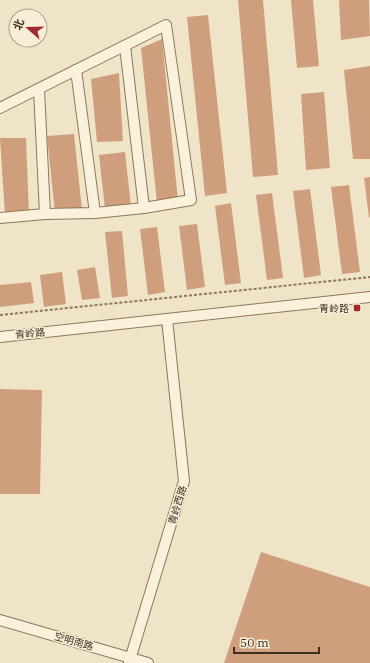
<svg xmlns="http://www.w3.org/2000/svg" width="370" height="663" font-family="'IBM Plex Serif','Noto Sans SC',serif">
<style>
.building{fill:#cf9f7d}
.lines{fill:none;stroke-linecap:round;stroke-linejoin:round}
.minor-casing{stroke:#8d765c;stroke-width:12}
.path{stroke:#8d765c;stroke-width:2;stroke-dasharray:3 2;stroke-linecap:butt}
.minor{stroke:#faf1dc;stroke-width:10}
.poi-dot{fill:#9e2a2b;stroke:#f7eed8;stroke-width:1.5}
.labels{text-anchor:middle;stroke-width:3;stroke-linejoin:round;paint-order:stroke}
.poi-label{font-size:10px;fill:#3d2e20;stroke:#f7eed8;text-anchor:end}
.street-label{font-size:10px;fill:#3d2e20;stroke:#f7eed8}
</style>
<rect width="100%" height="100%" fill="#f0e4c8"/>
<g class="building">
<path d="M 238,0 L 263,0 L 278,175 L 253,177 Z"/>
<path d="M 291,0 L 313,0 L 319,66 L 297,68 Z"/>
<path d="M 339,0 L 369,0 L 370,36 L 341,40 Z"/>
<path d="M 208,15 L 227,193 L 205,196 L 187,17 Z"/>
<path d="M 162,39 L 178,201 L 157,203 L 141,48 Z"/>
<path d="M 370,66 L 370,159 L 353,159 L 344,70 Z"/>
<path d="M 119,73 L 123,141 L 97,142 L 91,79 Z"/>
<path d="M 324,92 L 330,168 L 306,170 L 301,94 Z"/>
<path d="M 74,134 L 82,210 L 55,213 L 47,136 Z"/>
<path d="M 0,138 L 26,138 L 29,214 L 5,215 Z"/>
<path d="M 125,152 L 131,206 L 105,209 L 99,155 Z"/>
<path d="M 370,177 L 370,217 L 369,218 L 364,178 Z"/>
<path d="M 349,185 L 360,272 L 342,274 L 331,187 Z"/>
<path d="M 310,189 L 321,275 L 304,278 L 293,191 Z"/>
<path d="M 272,193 L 283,278 L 267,280 L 256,195 Z"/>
<path d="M 231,203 L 241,283 L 225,285 L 215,206 Z"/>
<path d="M 197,224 L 205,287 L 187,290 L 179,226 Z"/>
<path d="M 157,227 L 165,292 L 148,295 L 140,229 Z"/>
<path d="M 122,231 L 128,296 L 112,298 L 105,232 Z"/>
<path d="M 95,267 L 100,298 L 82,300 L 77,270 Z"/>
<path d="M 62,272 L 66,304 L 44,307 L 40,275 Z"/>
<path d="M 31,282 L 34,303 L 0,307 L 0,285 Z"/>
<path d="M 0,389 L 42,390 L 40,494 L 0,494 Z"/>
<path d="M 261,552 L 370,587 L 370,663 L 224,663 Z"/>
</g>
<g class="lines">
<defs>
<g id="minor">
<path d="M 125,46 L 144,208"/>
<path d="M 76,70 L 95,213"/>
<path d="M 39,89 L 45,214"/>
<path d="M 0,108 L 166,25 L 191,200 L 144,208 L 95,213 L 45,214 L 0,218"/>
<path d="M 0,337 L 370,297"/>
<path d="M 0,620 L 148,663"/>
<path d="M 129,663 L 184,481 L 167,319"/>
</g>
</defs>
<use href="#minor" class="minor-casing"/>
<path class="path" d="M 0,315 L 370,277"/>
<use href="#minor" class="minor"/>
</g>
<rect class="poi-dot" x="353" y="304" width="8" height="8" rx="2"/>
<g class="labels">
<g class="poi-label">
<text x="349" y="312">青岭路</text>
</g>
<g class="street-label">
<text transform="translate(30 333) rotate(-6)" y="4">青岭路</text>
<text transform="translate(177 505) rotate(-73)" y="4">青岭西路</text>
<text transform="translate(74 641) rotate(16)" y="4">空明南路</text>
</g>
</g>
<g transform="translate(28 28) rotate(290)"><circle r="19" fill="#f7eed8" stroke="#ada18e"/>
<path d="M0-3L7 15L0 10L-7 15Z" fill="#9e2a2b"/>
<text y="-6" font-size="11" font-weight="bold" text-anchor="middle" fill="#3d2e20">北</text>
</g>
<path d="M234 647v6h85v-6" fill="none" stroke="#3d2e20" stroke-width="2"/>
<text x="240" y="647" font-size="12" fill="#3d2e20" stroke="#f7eed8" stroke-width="3" paint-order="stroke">50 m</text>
</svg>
